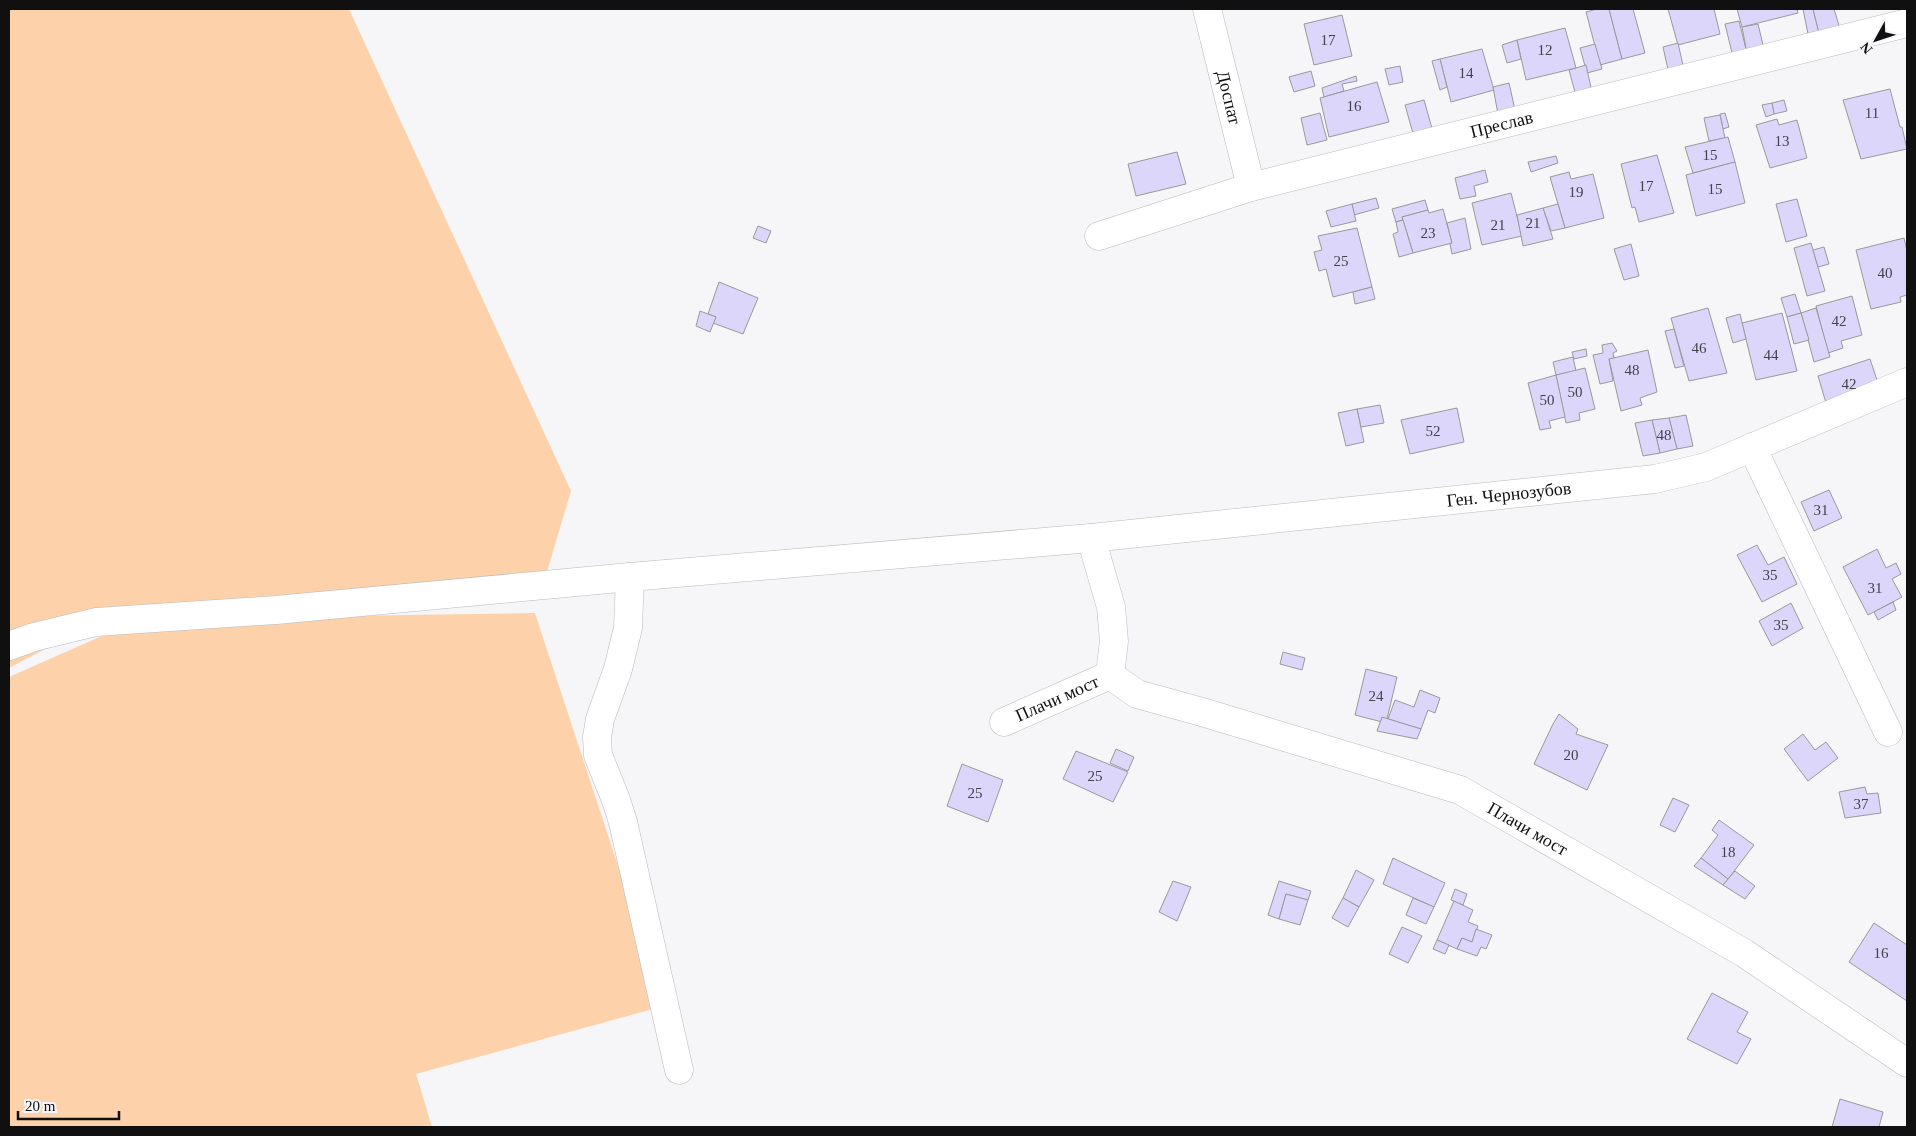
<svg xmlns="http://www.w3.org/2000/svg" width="1916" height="1136" font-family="Georgia,serif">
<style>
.green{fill:#fdd2aa}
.building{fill:#ddd6fb;stroke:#99999b}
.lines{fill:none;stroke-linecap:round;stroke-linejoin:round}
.minor-casing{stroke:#bab9bc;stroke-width:29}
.tertiary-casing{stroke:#bab9bc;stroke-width:29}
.minor{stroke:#fff;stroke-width:28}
.tertiary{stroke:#fff;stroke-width:28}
.labels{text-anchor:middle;stroke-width:4.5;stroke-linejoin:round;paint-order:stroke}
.number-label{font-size:15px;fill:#43424c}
.street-label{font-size:18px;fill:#101011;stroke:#f6f5f8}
</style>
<rect width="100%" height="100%" fill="#f6f5f8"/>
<path class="green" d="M 9,9 L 349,9 L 571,491 L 543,585 L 144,619 L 535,613 L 664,1006 L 416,1074 L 432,1127 L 9,1127 L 9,677 L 140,619 L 96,622 L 9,668 Z"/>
<g class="building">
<path d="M 1597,9 L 1609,9 L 1622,59 L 1600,65 L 1586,12 Z"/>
<path d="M 1609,9 L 1633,9 L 1645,53 L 1622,59 Z"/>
<path d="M 1668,9 L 1714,9 L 1720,34 L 1678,45 Z"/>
<path d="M 1737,9 L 1797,9 L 1798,13 L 1742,27 Z"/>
<path d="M 1803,9 L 1813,9 L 1820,37 L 1809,39 Z"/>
<path d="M 1813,9 L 1834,9 L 1841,32 L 1820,37 Z"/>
<path d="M 1342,15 L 1352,56 L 1314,65 L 1304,24 Z"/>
<path d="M 1739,21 L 1747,53 L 1733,57 L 1725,24 Z"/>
<path d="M 1758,24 L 1764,49 L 1747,53 L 1742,27 Z"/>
<path d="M 1565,28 L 1576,68 L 1526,80 L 1517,40 Z"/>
<path d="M 1517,40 L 1521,59 L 1507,63 L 1502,45 Z"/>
<path d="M 1678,43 L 1684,70 L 1669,74 L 1663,47 Z"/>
<path d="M 1595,44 L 1602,69 L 1587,73 L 1580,48 Z"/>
<path d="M 1482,49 L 1494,90 L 1451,102 L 1440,59 Z"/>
<path d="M 1440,59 L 1447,87 L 1440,90 L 1432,61 Z"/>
<path d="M 1586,65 L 1592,92 L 1576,96 L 1569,70 Z"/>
<path d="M 1400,66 L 1403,82 L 1389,85 L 1385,69 Z"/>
<path d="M 1311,71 L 1315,86 L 1294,92 L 1289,77 Z"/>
<path d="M 1356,76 L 1357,81 L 1342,84 L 1344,91 L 1324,97 L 1322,88 Z"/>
<path d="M 1377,82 L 1389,122 L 1329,137 L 1320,98 Z"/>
<path d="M 1509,83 L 1515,110 L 1498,114 L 1493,87 Z"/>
<path d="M 1890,89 L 1900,127 L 1902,127 L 1907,149 L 1861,159 L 1843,100 Z"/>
<path d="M 1424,100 L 1433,132 L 1414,137 L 1405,105 Z"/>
<path d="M 1784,100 L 1787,111 L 1774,114 L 1772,103 Z"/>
<path d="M 1772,103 L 1774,114 L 1766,117 L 1762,105 Z"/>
<path d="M 1320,113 L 1327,140 L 1307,145 L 1301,118 Z"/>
<path d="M 1725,113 L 1729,127 L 1723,129 L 1720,114 Z"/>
<path d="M 1720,115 L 1725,138 L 1709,141 L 1704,118 Z"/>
<path d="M 1777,119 L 1779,125 L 1797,120 L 1807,158 L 1770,168 L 1756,125 Z"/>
<path d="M 1728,137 L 1735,162 L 1693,173 L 1685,147 Z"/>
<path d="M 1177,152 L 1186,184 L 1136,196 L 1128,164 Z"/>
<path d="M 1657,155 L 1674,213 L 1639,222 L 1635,207 L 1632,208 L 1621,164 Z"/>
<path d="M 1556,156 L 1558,163 L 1531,172 L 1528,162 Z"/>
<path d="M 1735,162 L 1745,203 L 1696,216 L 1686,175 Z"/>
<path d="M 1485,170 L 1488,182 L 1474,186 L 1476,196 L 1460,199 L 1455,178 Z"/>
<path d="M 1569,172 L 1571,179 L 1593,174 L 1604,218 L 1565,228 L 1550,177 Z"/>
<path d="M 1511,193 L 1522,236 L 1482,245 L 1472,203 Z"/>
<path d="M 1376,198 L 1379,208 L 1354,215 L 1352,204 Z"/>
<path d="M 1797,199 L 1807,236 L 1786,242 L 1776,204 Z"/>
<path d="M 1425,200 L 1428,210 L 1402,217 L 1403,220 L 1396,222 L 1392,209 Z"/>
<path d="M 1352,204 L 1356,221 L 1331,227 L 1326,211 Z"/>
<path d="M 1558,204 L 1565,228 L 1551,231 L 1543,208 Z"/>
<path d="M 1543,208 L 1553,239 L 1523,246 L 1517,215 Z"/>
<path d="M 1443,209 L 1452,243 L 1413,253 L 1402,217 L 1428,210 L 1429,213 Z"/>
<path d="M 1465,218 L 1471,249 L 1452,254 L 1450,244 L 1452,243 L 1447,223 Z"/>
<path d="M 1403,220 L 1413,253 L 1399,257 L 1393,234 L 1398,232 L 1396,222 Z"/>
<path d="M 758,226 L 771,231 L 766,243 L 753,238 Z"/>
<path d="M 1357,228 L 1372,287 L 1333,297 L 1326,269 L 1319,271 L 1314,252 L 1322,250 L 1318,236 Z"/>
<path d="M 1904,238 L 1907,251 L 1907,295 L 1900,297 L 1901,302 L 1871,309 L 1856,250 Z"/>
<path d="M 1811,243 L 1825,291 L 1807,296 L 1794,248 Z"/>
<path d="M 1631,244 L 1639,276 L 1624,280 L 1614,249 Z"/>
<path d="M 1824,247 L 1829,264 L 1818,267 L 1813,250 Z"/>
<path d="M 719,282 L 758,298 L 743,334 L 713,323 L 716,317 L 708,314 Z"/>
<path d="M 1372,287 L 1375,299 L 1355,304 L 1353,292 Z"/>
<path d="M 1795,294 L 1801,313 L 1787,317 L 1781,298 Z"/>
<path d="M 1852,296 L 1862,335 L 1841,341 L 1843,348 L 1828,353 L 1816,306 Z"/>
<path d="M 1708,308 L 1727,373 L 1689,381 L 1671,318 Z"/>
<path d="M 1816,308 L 1830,357 L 1814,362 L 1801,313 Z"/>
<path d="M 700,311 L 716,317 L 710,332 L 696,326 Z"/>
<path d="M 1782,313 L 1797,371 L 1756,380 L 1742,323 Z"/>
<path d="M 1801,313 L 1809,340 L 1794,344 L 1787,317 Z"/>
<path d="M 1740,314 L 1746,339 L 1733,343 L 1726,318 Z"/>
<path d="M 1674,329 L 1684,366 L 1675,368 L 1665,331 Z"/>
<path d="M 1612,343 L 1617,351 L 1613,353 L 1614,358 L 1609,359 L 1613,381 L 1600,384 L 1593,355 L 1603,353 L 1602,345 Z"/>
<path d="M 1586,349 L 1587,356 L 1574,359 L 1572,352 Z"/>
<path d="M 1648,350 L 1657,392 L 1640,398 L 1642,405 L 1621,411 L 1609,359 Z"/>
<path d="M 1573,357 L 1576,371 L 1556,375 L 1553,362 Z"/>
<path d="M 1870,359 L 1881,392 L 1829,413 L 1818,376 Z"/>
<path d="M 1585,368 L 1595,409 L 1579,413 L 1580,420 L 1566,423 L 1556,375 Z"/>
<path d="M 1556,375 L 1565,417 L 1549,421 L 1551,428 L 1540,430 L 1528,383 Z"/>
<path d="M 1380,405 L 1384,423 L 1361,427 L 1357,409 Z"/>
<path d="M 1457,408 L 1464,442 L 1410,454 L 1401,420 Z"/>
<path d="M 1357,409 L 1364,442 L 1346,446 L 1338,413 Z"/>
<path d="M 1686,415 L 1693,446 L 1677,449 L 1669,418 Z"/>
<path d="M 1669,418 L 1677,449 L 1660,453 L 1652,420 Z"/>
<path d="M 1652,420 L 1660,453 L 1643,456 L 1635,423 Z"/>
<path d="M 1829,490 L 1842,518 L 1814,531 L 1801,502 Z"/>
<path d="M 1757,545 L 1768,565 L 1784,557 L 1797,584 L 1762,602 L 1737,555 Z"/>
<path d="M 1877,549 L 1886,568 L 1896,563 L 1901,574 L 1892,579 L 1902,597 L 1868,615 L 1843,567 Z"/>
<path d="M 1893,602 L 1896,610 L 1878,620 L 1874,612 Z"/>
<path d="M 1791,603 L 1803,628 L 1772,646 L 1759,621 Z"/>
<path d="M 1283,652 L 1305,658 L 1302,670 L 1280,664 Z"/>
<path d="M 1366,669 L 1397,677 L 1386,723 L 1355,715 Z"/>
<path d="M 1420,690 L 1440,698 L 1435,713 L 1428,710 L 1421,729 L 1388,719 L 1395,700 L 1414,707 Z"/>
<path d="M 1559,714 L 1578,729 L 1576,734 L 1608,745 L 1587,790 L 1534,764 L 1553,724 Z"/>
<path d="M 1382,717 L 1421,729 L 1417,739 L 1377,731 Z"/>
<path d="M 1803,734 L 1815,750 L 1826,742 L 1838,758 L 1808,781 L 1784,749 Z"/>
<path d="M 1116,749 L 1134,757 L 1128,771 L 1110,763 Z"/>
<path d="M 1076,751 L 1128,772 L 1113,802 L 1063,779 Z"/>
<path d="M 962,764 L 1003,780 L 988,822 L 947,806 Z"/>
<path d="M 1865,787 L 1867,794 L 1878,793 L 1881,813 L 1845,818 L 1839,792 Z"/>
<path d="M 1673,798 L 1689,805 L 1675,832 L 1660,825 Z"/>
<path d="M 1719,820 L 1754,845 L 1728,879 L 1701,858 L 1718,835 L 1712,830 Z"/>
<path d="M 1393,858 L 1445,883 L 1434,907 L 1383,884 Z"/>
<path d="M 1701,858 L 1728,879 L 1723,885 L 1694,866 Z"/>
<path d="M 1356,870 L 1374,880 L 1359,907 L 1343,898 Z"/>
<path d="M 1735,871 L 1755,886 L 1745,899 L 1723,885 Z"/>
<path d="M 1173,881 L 1191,887 L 1177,921 L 1159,912 Z"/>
<path d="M 1279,881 L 1311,891 L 1308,900 L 1286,894 L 1279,919 L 1268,915 Z"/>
<path d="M 1455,889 L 1467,894 L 1463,905 L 1451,900 Z"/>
<path d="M 1286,894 L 1308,900 L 1300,925 L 1279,919 Z"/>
<path d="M 1343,898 L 1359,907 L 1348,927 L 1332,918 Z"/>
<path d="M 1413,898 L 1434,907 L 1426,924 L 1406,915 Z"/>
<path d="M 1454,901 L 1473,910 L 1468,922 L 1478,926 L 1472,942 L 1462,938 L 1457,949 L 1437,940 Z"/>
<path d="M 1874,923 L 1907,945 L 1907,1001 L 1849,962 Z"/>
<path d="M 1402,927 L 1422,936 L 1408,963 L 1389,954 Z"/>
<path d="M 1476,929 L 1492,935 L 1486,949 L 1481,947 L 1477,956 L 1457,949 L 1462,938 L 1472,942 Z"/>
<path d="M 1437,940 L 1449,945 L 1445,954 L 1433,949 Z"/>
<path d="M 1712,993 L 1748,1012 L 1737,1032 L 1751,1039 L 1737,1064 L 1687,1039 Z"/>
<path d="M 1840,1099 L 1883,1112 L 1879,1127 L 1832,1127 Z"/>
</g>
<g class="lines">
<defs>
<g id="minor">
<path id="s1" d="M 1207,9 L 1251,187"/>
<path id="s2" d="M 1099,236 L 1251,187 L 1907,23"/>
<path d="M 1752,447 L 1888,732"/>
<path d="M 630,577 L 628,628 L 618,669 L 600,719 L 597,737 L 598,755 L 616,800 L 623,822 L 679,1070"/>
<path id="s3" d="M 1110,675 L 1137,694 L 1202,712 L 1460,790 L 1744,953 L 1907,1063"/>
<path id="s4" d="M 1004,722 L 1110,675 L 1114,641 L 1111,607 L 1091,538"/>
</g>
<g id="tertiary">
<path id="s5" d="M 9,646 L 34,637 L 96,622 L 276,610 L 630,577 L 1091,538 L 1655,479 L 1706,467 L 1907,382"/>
</g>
</defs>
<use href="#minor" class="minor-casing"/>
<use href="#tertiary" class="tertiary-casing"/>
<use href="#minor" class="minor"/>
<use href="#tertiary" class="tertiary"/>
</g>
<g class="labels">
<g class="number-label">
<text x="1328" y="45">17</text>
<text x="1545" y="55">12</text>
<text x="1466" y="78">14</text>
<text x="1354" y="111">16</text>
<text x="1872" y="118">11</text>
<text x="1782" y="146">13</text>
<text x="1710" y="160">15</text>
<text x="1646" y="191">17</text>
<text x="1715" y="194">15</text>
<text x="1576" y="197">19</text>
<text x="1533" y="228">21</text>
<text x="1498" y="230">21</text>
<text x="1428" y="238">23</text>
<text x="1341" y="266">25</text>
<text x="1885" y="278">40</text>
<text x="1839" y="326">42</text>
<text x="1699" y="353">46</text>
<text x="1771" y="360">44</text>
<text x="1632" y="375">48</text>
<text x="1849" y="389">42</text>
<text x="1575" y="397">50</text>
<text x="1547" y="405">50</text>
<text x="1433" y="436">52</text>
<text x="1664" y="440">48</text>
<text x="1821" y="515">31</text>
<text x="1770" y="580">35</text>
<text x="1875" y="593">31</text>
<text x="1781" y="630">35</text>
<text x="1376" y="701">24</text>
<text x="1571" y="760">20</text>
<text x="1095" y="781">25</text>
<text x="975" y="798">25</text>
<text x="1861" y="809">37</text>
<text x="1728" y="857">18</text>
<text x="1881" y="958">16</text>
</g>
<g class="street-label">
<text dy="6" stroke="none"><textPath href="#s1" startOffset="91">Доспат</textPath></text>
<text dy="6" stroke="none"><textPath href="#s2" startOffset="418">Преслав</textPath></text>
<text dy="6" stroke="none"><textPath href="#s5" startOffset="1509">Ген. Чернозубов</textPath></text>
<text dy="6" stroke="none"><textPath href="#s4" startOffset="58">Плачи мост</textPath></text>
<text dy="6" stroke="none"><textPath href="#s3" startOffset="448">Плачи мост</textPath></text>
</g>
</g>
<rect width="1916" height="1136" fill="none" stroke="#101011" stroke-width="20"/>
<g transform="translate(1876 40) rotate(230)" stroke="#f6f5f8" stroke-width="4" paint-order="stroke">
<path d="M0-4L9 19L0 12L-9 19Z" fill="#101011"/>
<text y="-8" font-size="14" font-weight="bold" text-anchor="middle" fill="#101011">N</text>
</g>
<path d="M18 1111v8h101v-8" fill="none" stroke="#101011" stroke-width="2.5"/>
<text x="25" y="1111" font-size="15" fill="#101011" stroke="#f6f5f8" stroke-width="4" paint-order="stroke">20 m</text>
</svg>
